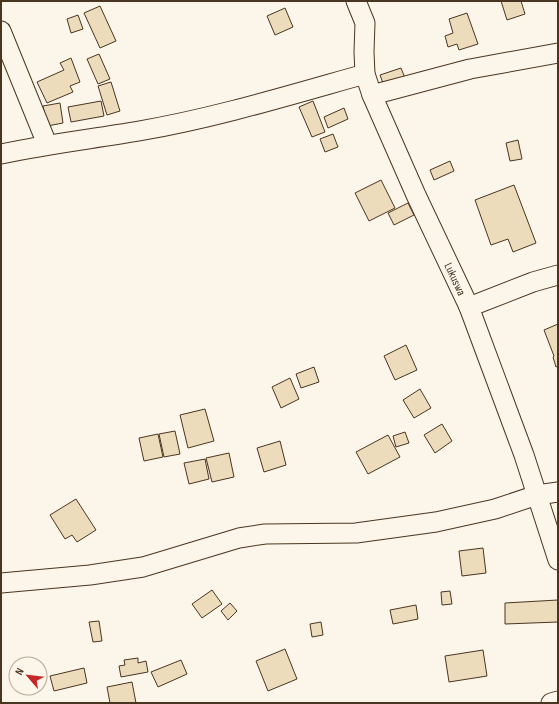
<svg xmlns="http://www.w3.org/2000/svg" width="559" height="704" font-family="'Sofia Sans Condensed',sans-serif">
<style>
.building{fill:#ecdcbc;stroke:#4a3520}
.lines{fill:none;stroke-linecap:round;stroke-linejoin:round}
.minor-casing{stroke:#4a3520;stroke-width:21}
.minor{stroke:#fbf6e9;stroke-width:19}
.labels{text-anchor:middle;stroke-width:3;stroke-linejoin:round;paint-order:stroke}
.street-label{font-size:12px;fill:#4a3520;stroke:#fbf6e9}
</style>
<rect width="100%" height="100%" fill="#fbf6e9"/>
<g class="building">
<path d="M 501,1 L 521,1 L 525,14 L 507,20 Z"/>
<path d="M 100,6 L 116,41 L 100,48 L 84,13 Z"/>
<path d="M 285,8 L 293,27 L 275,35 L 267,16 Z"/>
<path d="M 467,13 L 478,44 L 459,50 L 457,44 L 448,47 L 445,36 L 453,33 L 449,19 Z"/>
<path d="M 78,15 L 83,29 L 71,33 L 67,19 Z"/>
<path d="M 99,54 L 110,79 L 98,84 L 87,59 Z"/>
<path d="M 71,58 L 80,82 L 70,86 L 73,92 L 47,103 L 37,82 L 64,70 L 60,63 Z"/>
<path d="M 401,68 L 405,78 L 384,86 L 380,75 Z"/>
<path d="M 111,82 L 120,111 L 107,115 L 98,86 Z"/>
<path d="M 101,101 L 104,116 L 71,122 L 68,107 Z"/>
<path d="M 313,101 L 325,132 L 312,137 L 299,107 Z"/>
<path d="M 60,103 L 63,123 L 47,126 L 43,106 Z"/>
<path d="M 344,108 L 348,119 L 328,128 L 324,117 Z"/>
<path d="M 333,134 L 338,147 L 325,152 L 320,139 Z"/>
<path d="M 518,140 L 522,159 L 510,161 L 506,143 Z"/>
<path d="M 450,161 L 454,171 L 434,180 L 430,170 Z"/>
<path d="M 381,180 L 395,208 L 369,221 L 355,193 Z"/>
<path d="M 514,185 L 536,243 L 513,252 L 508,239 L 491,245 L 475,200 Z"/>
<path d="M 408,203 L 414,215 L 394,225 L 388,213 Z"/>
<path d="M 558,324 L 558,366 L 556,367 L 553,357 L 554,356 L 544,330 Z"/>
<path d="M 406,345 L 417,370 L 395,380 L 384,356 Z"/>
<path d="M 314,367 L 319,382 L 301,388 L 296,374 Z"/>
<path d="M 290,378 L 299,399 L 281,408 L 272,387 Z"/>
<path d="M 420,389 L 431,408 L 414,418 L 403,400 Z"/>
<path d="M 205,409 L 214,441 L 188,448 L 180,415 Z"/>
<path d="M 442,424 L 452,441 L 435,453 L 424,435 Z"/>
<path d="M 175,431 L 180,454 L 164,457 L 159,434 Z"/>
<path d="M 405,432 L 409,443 L 396,447 L 393,436 Z"/>
<path d="M 158,434 L 163,457 L 144,461 L 139,438 Z"/>
<path d="M 388,435 L 400,457 L 368,474 L 356,452 Z"/>
<path d="M 280,441 L 286,465 L 264,472 L 257,448 Z"/>
<path d="M 229,453 L 234,477 L 212,482 L 206,458 Z"/>
<path d="M 205,459 L 209,479 L 189,484 L 184,463 Z"/>
<path d="M 76,499 L 96,530 L 77,542 L 72,535 L 65,539 L 50,515 Z"/>
<path d="M 483,548 L 486,573 L 462,576 L 459,551 Z"/>
<path d="M 212,590 L 222,604 L 202,618 L 192,604 Z"/>
<path d="M 450,591 L 452,604 L 442,605 L 441,592 Z"/>
<path d="M 558,600 L 558,622 L 505,624 L 505,603 Z"/>
<path d="M 230,603 L 237,611 L 228,620 L 221,611 Z"/>
<path d="M 416,605 L 418,619 L 393,624 L 390,610 Z"/>
<path d="M 99,621 L 102,641 L 93,642 L 89,622 Z"/>
<path d="M 321,622 L 323,635 L 312,637 L 310,624 Z"/>
<path d="M 285,649 L 297,679 L 268,691 L 256,661 Z"/>
<path d="M 483,650 L 487,676 L 449,682 L 445,656 Z"/>
<path d="M 138,658 L 138,663 L 146,661 L 148,672 L 121,677 L 119,666 L 125,665 L 124,660 Z"/>
<path d="M 181,660 L 187,674 L 158,687 L 151,672 Z"/>
<path d="M 84,668 L 87,683 L 54,691 L 50,676 Z"/>
<path d="M 132,682 L 136,703 L 110,703 L 107,687 Z"/>
</g>
<g class="lines">
<defs>
<g id="minor">
<path d="M 356,1 L 365,23 L 364,52 L 365,74 L 372,95 L 416,195 L 469,307 L 524,455 L 558,560"/>
<path d="M 1,31 L 47,144"/>
<path d="M 372,95 L 470,69 L 558,53"/>
<path d="M 1,154 C 47,144 92,139 139,131 C 215,118 290,95 365,74"/>
<path d="M 469,307 L 533,282 L 558,275"/>
<path d="M 1,583 L 90,575 L 143,567 L 239,538 L 265,534 L 356,533 L 436,522 L 495,509 L 537,495 L 558,492"/>
<path d="M 551,703 L 558,701"/>
</g>
</defs>
<use href="#minor" class="minor-casing"/>
<use href="#minor" class="minor"/>
</g>
<g class="labels">
<g class="street-label">
<text transform="translate(455 279) rotate(65)" y="4">Lukuswa</text>
</g>
</g>
<rect width="559" height="704" fill="none" stroke="#4a3520" stroke-width="4"/>
<g transform="translate(28 676) rotate(298)"><circle r="19" fill="#fbf6e9" stroke="#b4a999"/>
<path d="M0-3L7 15L0 10L-7 15Z" fill="#c62828"/>
<text y="-6" font-size="11" font-weight="bold" text-anchor="middle" fill="#4a3520">N</text>
</g>
</svg>
